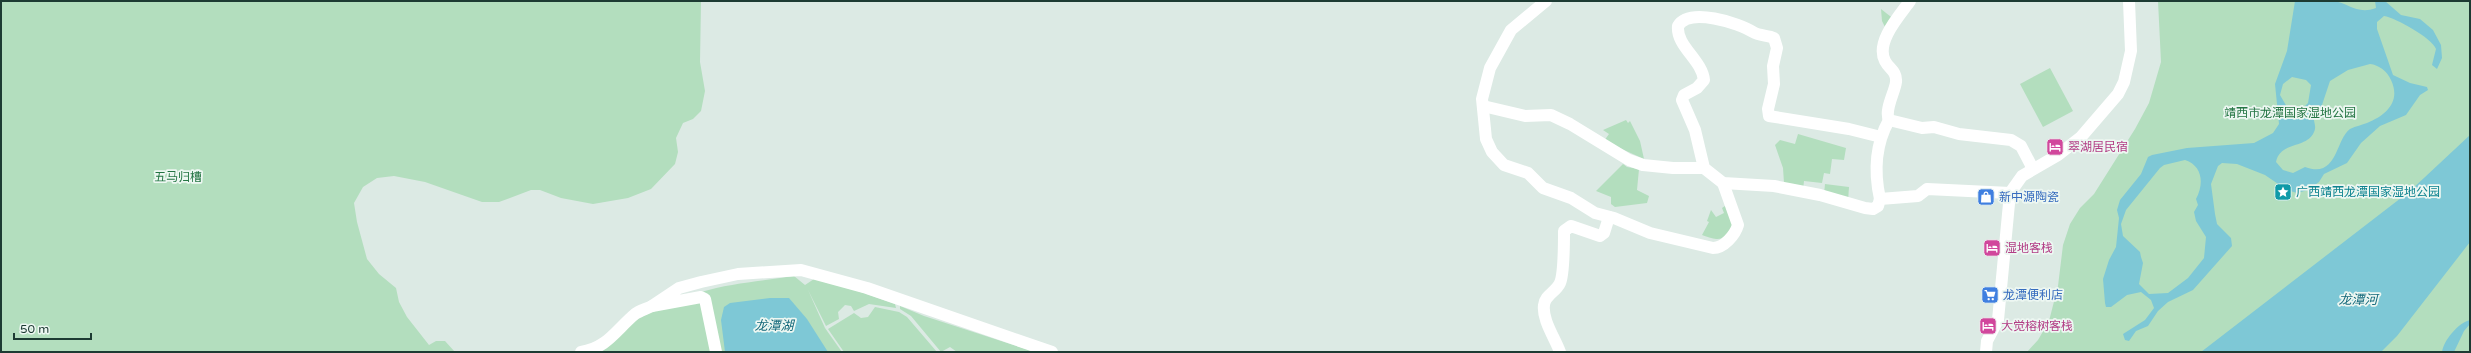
<svg xmlns="http://www.w3.org/2000/svg" width="2471" height="353" font-family="'Varela Round','Noto Sans SC',sans-serif">
<style>
.green{fill:#b3debe}
.water{fill:#7ec8d6;fill-rule:evenodd}
.lines{fill:none;stroke-linecap:round;stroke-linejoin:round}
.street{stroke:#fff;stroke-width:12}
.labels{text-anchor:middle;stroke-width:3.5;stroke-linejoin:round;paint-order:stroke}
.park-label{font-size:12px;fill:#247543;stroke:#edf7f2}
.hotel-label{font-size:12px;fill:#b23c85;stroke:#edf7f2;text-anchor:start}
.culture-label{font-size:12px;fill:#0d838f;stroke:#edf7f2;text-anchor:start}
.shop-label{font-size:12px;fill:#366cbe;stroke:#edf7f2;text-anchor:start}
.water-label{font-size:13px;font-style:italic;fill:#13697b;stroke:#edf7f2}
</style>
<rect width="100%" height="100%" fill="#dceae4"/>
<g class="green">
<path d="M 1,1 L 701,1 L 700,62 L 705,91 L 701,111 L 693,119 L 683,123 L 676,138 L 678,152 L 675,164 L 651,189 L 628,198 L 593,204 L 561,198 L 540,190 L 531,190 L 499,202 L 482,202 L 425,182 L 394,176 L 377,178 L 363,187 L 354,203 L 357,222 L 367,259 L 379,274 L 396,288 L 399,302 L 407,317 L 429,345 L 436,341 L 445,341 L 455,352 L 1,352 Z"/>
<path d="M 2158,1 L 2470,1 L 2470,352 L 2027,352 L 2038,340 L 2049,321 L 2058,286 L 2063,245 L 2070,224 L 2080,208 L 2094,194 L 2135,129 L 2149,103 L 2161,62 Z"/>
<path d="M 1881,9 L 1895,20 L 1885,27 L 1882,21 Z"/>
<path d="M 2050,68 L 2073,111 L 2043,127 L 2020,84 Z"/>
<path d="M 1626,120 L 1628,123 L 1630,121 L 1640,141 L 1644,159 L 1604,141 L 1609,134 L 1603,130 Z"/>
<path d="M 1798,134 L 1846,148 L 1844,160 L 1832,159 L 1830,174 L 1824,173 L 1822,183 L 1804,181 L 1803,190 L 1784,183 L 1783,168 L 1775,145 L 1780,140 L 1795,144 Z"/>
<path d="M 1623,164 L 1627,167 L 1639,169 L 1637,190 L 1649,196 L 1647,203 L 1615,207 L 1611,204 L 1611,197 L 1596,191 Z"/>
<path d="M 1825,184 L 1849,187 L 1848,201 L 1824,194 Z"/>
<path d="M 1728,204 L 1735,224 C 1722,241 1722,242 1702,235 L 1709,222 L 1707,221 L 1711,210 L 1716,217 L 1724,213 L 1722,208 Z"/>
<path d="M 794,276 L 805,285 L 814,279 L 838,284 L 895,304 L 896,308 L 869,304 L 854,311 L 851,306 L 845,305 L 838,312 L 839,319 L 826,326 L 808,290 L 825,328 L 842,352 L 580,352 C 619,330 657,305 701,292 C 731,283 763,281 794,276 Z"/>
<path d="M 900,306 L 924,316 L 1035,352 L 957,352 L 950,347 L 941,352 L 911,316 L 900,309 Z"/>
<path d="M 875,307 L 899,312 L 907,317 L 937,352 L 844,352 L 828,329 L 854,313 L 861,318 L 868,317 Z"/>
</g>
<g class="water">
<path d="M 2295,1 C 2307,1 2321,0 2333,1 C 2349,3 2357,15 2376,8 L 2375,1 L 2385,1 L 2401,15 L 2420,19 L 2433,30 L 2441,45 L 2442,58 L 2437,69 L 2432,65 L 2436,49 C 2432,38 2396,18 2384,16 L 2377,22 L 2377,29 L 2393,75 L 2410,83 L 2427,87 L 2428,90 L 2420,95 L 2406,115 L 2380,126 L 2361,143 L 2347,163 L 2324,174 L 2319,182 L 2308,190 L 2297,193 L 2287,190 L 2265,175 L 2237,164 L 2222,163 L 2218,166 L 2211,184 L 2215,214 L 2217,224 L 2231,238 L 2232,246 L 2193,290 L 2168,302 L 2158,311 L 2148,326 L 2136,331 L 2129,341 L 2125,340 L 2123,334 L 2145,320 L 2154,308 L 2151,300 L 2141,292 L 2127,295 L 2111,307 L 2106,307 L 2105,303 L 2103,279 L 2109,260 L 2116,247 L 2119,218 L 2117,210 L 2120,200 L 2141,174 L 2148,157 L 2152,155 L 2187,148 L 2254,143 L 2273,133 L 2279,124 L 2275,84 L 2287,51 ZM 2370,64 C 2379,65 2387,71 2391,80 C 2401,101 2387,115 2367,123 C 2362,125 2356,126 2350,129 C 2335,140 2338,179 2305,167 L 2293,173 L 2283,170 L 2276,162 C 2280,141 2307,149 2314,132 C 2317,126 2313,122 2314,116 L 2322,105 L 2330,81 L 2348,70 ZM 2292,77 L 2306,80 L 2311,85 L 2308,103 L 2300,111 L 2287,107 L 2280,95 L 2283,84 ZM 2185,160 C 2203,166 2204,184 2196,199 L 2198,205 L 2194,212 L 2196,221 L 2206,237 L 2204,258 L 2188,278 L 2168,293 L 2149,294 L 2139,284 L 2143,263 L 2141,257 L 2140,252 L 2123,236 L 2121,224 L 2126,210 L 2160,168 L 2164,165 Z"/>
<path d="M 2470,135 L 2470,242 L 2397,336 L 2381,352 L 2201,352 L 2410,191 Z"/>
<path d="M 770,298 L 789,298 L 807,319 L 828,352 L 725,352 L 721,320 L 724,307 L 730,303 Z"/>
<path d="M 2470,320 L 2470,324 L 2464,331 L 2454,352 L 2442,352 C 2444,340 2458,323 2470,320 Z"/>
</g>
<g class="lines">
<g class="street">
<path d="M 1546,1 L 1511,30 L 1490,68 L 1482,99 L 1486,139 L 1492,152 L 1504,165 L 1528,173 L 1543,188 L 1571,198 L 1595,213 L 1614,218 L 1650,233 L 1713,248 C 1724,248 1735,235 1738,225 L 1723,183"/>
<path d="M 1910,1 C 1900,15 1875,42 1885,61 C 1889,69 1897,71 1896,82 C 1895,92 1884,110 1889,120 L 1922,128 L 1934,127 L 1959,134 L 2011,140 L 2021,146 L 2033,169"/>
<path d="M 1483,106 L 1525,116 L 1551,115 L 1570,124 L 1629,160 L 1643,165 L 1673,168 L 1704,168"/>
<path d="M 1881,137 L 1849,129 L 1769,116 L 1768,109 L 1774,84 L 1773,66 L 1777,48 L 1774,38 C 1768,35 1759,36 1753,32 C 1739,23 1689,7 1678,26 C 1676,46 1702,60 1704,80 L 1697,88 L 1684,95 L 1682,100 L 1695,130 L 1704,168 L 1723,183 L 1774,186 L 1820,195 L 1865,208 L 1873,209 L 1878,206 L 1880,199 L 1918,196 L 1927,189 L 2010,193"/>
<path d="M 1880,199 C 1874,172 1875,145 1889,120"/>
<path d="M 581,352 C 607,348 616,330 635,314 C 639,311 646,309 652,306"/>
<path d="M 716,352 L 705,299 L 701,297 L 652,306 L 679,288 L 701,282 L 738,274 L 801,270 L 867,288 L 1052,352"/>
<path d="M 1560,352 C 1555,338 1542,320 1544,305 C 1545,295 1556,292 1560,283 C 1564,274 1564,243 1564,231 L 1571,226 L 1600,236 L 1604,233 L 1609,217"/>
<path d="M 1986,352 L 1987,341 L 1998,320 L 2010,193 L 2022,176 L 2058,155 L 2081,137 L 2118,94 L 2124,82 L 2131,51 L 2129,1"/>
</g>
</g>
<defs>
<symbol id="hotel-square" viewBox="-11 -11 22 22"><rect x="-9" y="-9" width="18" height="18" rx="4" fill="#d1479c" stroke="#edf7f2"/><path d="M-6-4.5h1.5V1H6V5H4.5V3h-9V5H-6ZM-4 0a1.8 1.8 0 1 1 3.6 0ZM.5 0V-2.5h3Q6-2.5 6 0Z" fill="#fff"/></symbol>
<symbol id="sight-square" viewBox="-11 -11 22 22"><rect x="-9" y="-9" width="18" height="18" rx="4" fill="#0f9aa8" stroke="#edf7f2"/><path d="M0-6L1.8-2.2L6-1.7L2.9 1.2L3.7 5.4L0 3.3L-3.7 5.4L-2.9 1.2L-6-1.7L-1.8-2.2Z" fill="#fff"/></symbol>
<symbol id="shop-square" viewBox="-11 -11 22 22"><rect x="-9" y="-9" width="18" height="18" rx="4" fill="#3f7fe0" stroke="#edf7f2"/><path d="M-5-2.5h2.3a2.7 3.5 0 0 1 5.4 0H5L5.5 6h-11ZM-1.5-2.5h3a1.5 2.3 0 0 0-3 0Z" fill="#fff"/></symbol>
<symbol id="supermarket-square" viewBox="-11 -11 22 22"><rect x="-9" y="-9" width="18" height="18" rx="4" fill="#3f7fe0" stroke="#edf7f2"/><path d="M-6-5.5h2.5l.6 2H6L4.5 2H-2.5L-4.4-4H-6ZM-1.5 3.2a1.3 1.3 0 1 0 .1 0ZM3 3.2a1.3 1.3 0 1 0 .1 0Z" fill="#fff"/></symbol>
</defs>
<g fill-rule="evenodd">
<use href="#hotel-square" x="2045" y="137" width="20" height="20"/>
<use href="#sight-square" x="2273" y="182" width="20" height="20"/>
<use href="#shop-square" x="1976" y="187" width="20" height="20"/>
<use href="#hotel-square" x="1982" y="238" width="20" height="20"/>
<use href="#supermarket-square" x="1980" y="285" width="20" height="20"/>
<use href="#hotel-square" x="1978" y="316" width="20" height="20"/>
</g>
<g class="labels">
<g class="park-label">
<text x="2290" y="117">靖西市龙潭国家湿地公园</text>
<text x="178" y="181">五马归槽</text>
</g>
<g class="hotel-label">
<text x="2068" y="151">翠湖居民宿</text>
<text x="2005" y="252">湿地客栈</text>
<text x="2001" y="330">大觉榕树客栈</text>
</g>
<g class="culture-label">
<text x="2296" y="196">广西靖西龙潭国家湿地公园</text>
</g>
<g class="shop-label">
<text x="1999" y="201">新中源陶瓷</text>
<text x="2003" y="299">龙潭便利店</text>
</g>
<g class="water-label">
<text x="2358" y="304">龙潭河</text>
<text x="774" y="330">龙潭湖</text>
</g>
</g>
<rect width="2471" height="353" fill="none" stroke="#1d3b33" stroke-width="4"/>
<path d="M14 333v6h77v-6" fill="none" stroke="#1d3b33" stroke-width="2"/>
<text x="20" y="333" font-size="12" fill="#1d3b33" stroke="#edf7f2" stroke-width="3" paint-order="stroke">50 m</text>
</svg>
